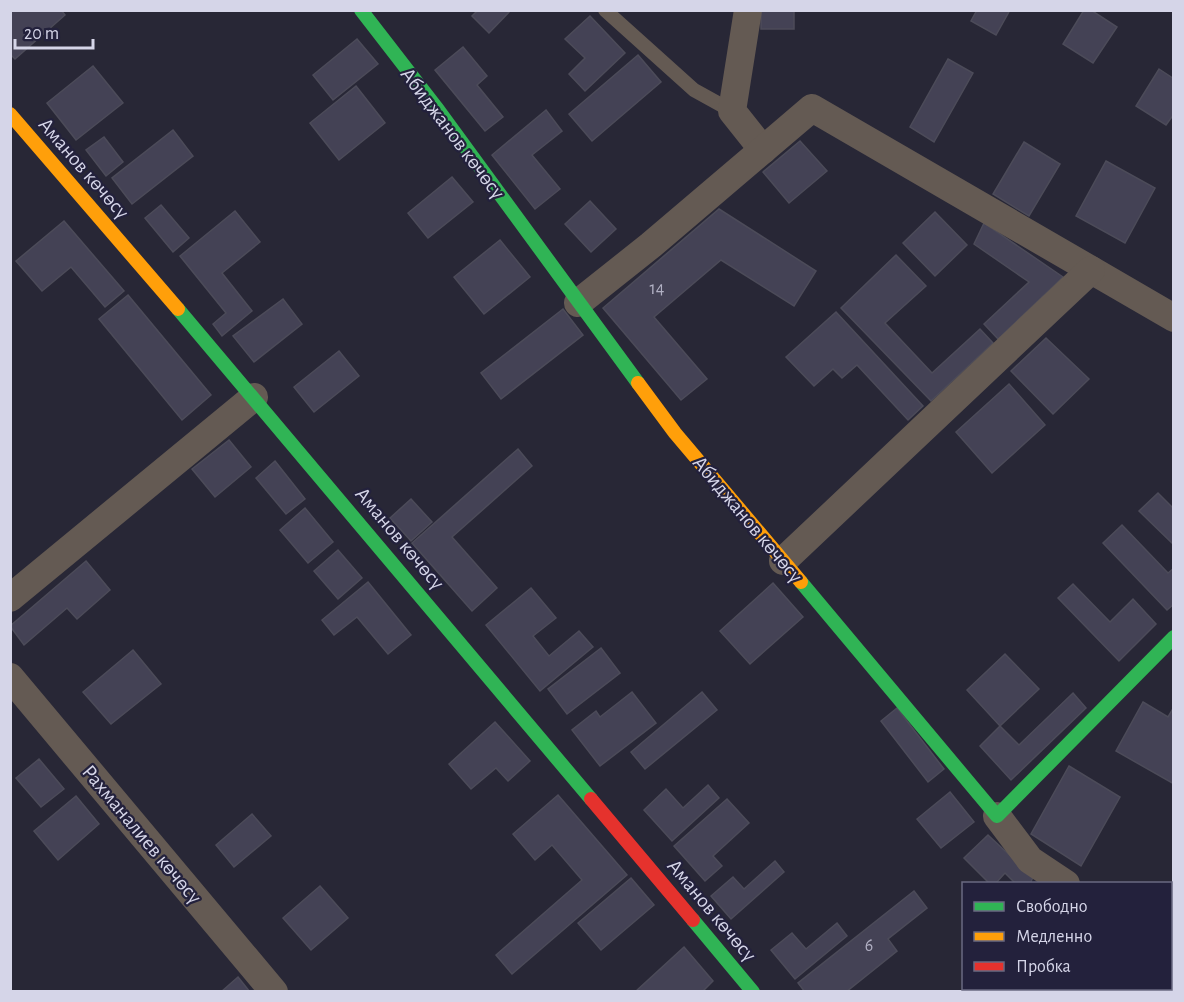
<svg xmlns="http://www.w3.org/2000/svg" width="1184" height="1002" font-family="'Alegreya Sans',sans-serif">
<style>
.building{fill:#444255;stroke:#4c4b59;stroke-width:1.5}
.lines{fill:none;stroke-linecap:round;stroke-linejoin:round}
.lane{stroke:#645a53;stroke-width:14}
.street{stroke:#645a53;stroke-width:28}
.fast{stroke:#30b455;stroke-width:14}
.slow{stroke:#ff9f0a;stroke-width:14}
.jam{stroke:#e5322d;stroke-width:14}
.labels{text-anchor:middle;stroke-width:4.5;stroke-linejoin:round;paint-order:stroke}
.number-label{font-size:18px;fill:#b1b0c3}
.street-label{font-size:21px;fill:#d5d5e8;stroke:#23213c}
</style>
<rect width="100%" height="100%" fill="#282736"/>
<g class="building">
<path d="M 10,10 L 61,10 L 65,15 L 15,59 L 10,54 Z"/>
<path d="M 478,10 L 511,10 L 489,33 L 472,16 Z"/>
<rect x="761" y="10" width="33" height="19"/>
<path d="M 977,10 L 1010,10 L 996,35 L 971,21 Z"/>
<path d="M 1084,10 L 1091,10 L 1117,27 L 1093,63 L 1063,44 Z"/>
<path d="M 590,16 L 625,53 L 585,91 L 569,74 L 585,58 L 565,39 Z"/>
<path d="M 357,39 L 378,64 L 333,100 L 313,75 Z"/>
<path d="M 463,47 L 487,76 L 477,85 L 503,117 L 485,131 L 435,70 Z"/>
<path d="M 638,55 L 661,82 L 592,141 L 569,114 Z"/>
<path d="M 948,59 L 973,73 L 934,142 L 910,127 Z"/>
<path d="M 93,66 L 123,103 L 76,140 L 47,103 Z"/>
<path d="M 1159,69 L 1174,79 L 1174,114 L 1166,125 L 1136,106 Z"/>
<path d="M 356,86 L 385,123 L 339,160 L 310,123 Z"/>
<path d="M 546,110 L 562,131 L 532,155 L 560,189 L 535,209 L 492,155 Z"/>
<path d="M 173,130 L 193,156 L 132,204 L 112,178 Z"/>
<path d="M 104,137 L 123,162 L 106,176 L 86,150 Z"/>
<path d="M 800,141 L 827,171 L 789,203 L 763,172 Z"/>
<path d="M 1024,142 L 1060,164 L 1029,216 L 993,194 Z"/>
<path d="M 1106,161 L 1155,188 L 1125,243 L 1076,216 Z"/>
<path d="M 452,177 L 473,202 L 428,238 L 408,213 Z"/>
<path d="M 590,201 L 616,229 L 591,252 L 565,224 Z"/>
<path d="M 161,205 L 189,238 L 173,252 L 145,218 Z"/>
<path d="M 719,209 L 816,271 L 794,306 L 721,260 L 654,317 L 707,379 L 681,400 L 603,308 Z"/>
<path d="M 235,211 L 260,242 L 222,273 L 252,311 L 222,336 L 213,324 L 226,313 L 180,256 Z"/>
<path d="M 935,212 L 967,245 L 935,276 L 903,243 Z"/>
<path d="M 64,221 L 124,291 L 105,307 L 71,267 L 42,291 L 16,261 Z"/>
<path d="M 984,223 L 1063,277 L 998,339 L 984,324 L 1029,282 L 974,244 Z"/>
<path d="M 500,240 L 530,277 L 484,314 L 454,277 Z"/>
<path d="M 896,255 L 926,286 L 885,323 L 932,373 L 980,329 L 993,343 L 931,401 L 841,308 Z"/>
<path d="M 128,295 L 211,395 L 182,420 L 99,319 Z"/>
<path d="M 283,299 L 302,324 L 254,362 L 233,336 Z"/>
<path d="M 563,309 L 583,335 L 501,399 L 481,373 Z"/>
<path d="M 836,312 L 923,406 L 908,420 L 857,365 L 842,378 L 833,369 L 814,386 L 786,357 Z"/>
<path d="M 1046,338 L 1089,379 L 1053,414 L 1011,371 Z"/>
<path d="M 339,351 L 359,376 L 314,412 L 294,387 Z"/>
<path d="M 1009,384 L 1045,425 L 992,473 L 956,432 Z"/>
<path d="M 229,440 L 251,467 L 215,497 L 192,469 Z"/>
<path d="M 518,449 L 532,466 L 452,537 L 497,588 L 472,611 L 412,543 Z"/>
<path d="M 275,461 L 305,499 L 286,514 L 256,478 Z"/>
<path d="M 1158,493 L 1174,509 L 1174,545 L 1139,511 Z"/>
<path d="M 411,499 L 432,522 L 411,541 L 390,518 Z"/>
<path d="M 305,508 L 333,542 L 308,563 L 280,530 Z"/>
<path d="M 1122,525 L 1168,573 L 1174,568 L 1174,604 L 1167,610 L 1103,543 Z"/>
<path d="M 338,550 L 362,578 L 338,599 L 314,571 Z"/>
<path d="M 86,561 L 110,590 L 77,619 L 67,608 L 24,645 L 10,626 Z"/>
<path d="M 368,582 L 411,635 L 388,654 L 357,617 L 334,635 L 322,620 Z"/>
<path d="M 773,583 L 803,617 L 750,664 L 720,631 Z"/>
<path d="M 1073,584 L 1110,622 L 1133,599 L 1156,624 L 1119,661 L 1058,598 Z"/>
<path d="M 531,588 L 556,618 L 533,636 L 549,656 L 579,631 L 593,647 L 540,691 L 486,625 Z"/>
<path d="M 601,648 L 620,673 L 567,714 L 548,689 Z"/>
<path d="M 133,650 L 161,684 L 111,724 L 83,692 Z"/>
<path d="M 1005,654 L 1039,689 L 1000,726 L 967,690 Z"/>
<path d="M 632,692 L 656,723 L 600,766 L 572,730 L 596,711 L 600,717 Z"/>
<path d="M 702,692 L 717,710 L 645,769 L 631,752 Z"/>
<path d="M 1073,693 L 1086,708 L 1011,780 L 980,746 L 1000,726 L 1019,745 Z"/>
<path d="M 1143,702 L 1168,717 L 1174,707 L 1174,784 L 1116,751 Z"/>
<path d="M 897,708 L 944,769 L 928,782 L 881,721 Z"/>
<path d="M 495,722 L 530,761 L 508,781 L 496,768 L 471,789 L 449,764 Z"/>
<path d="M 39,759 L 64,789 L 41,807 L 16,778 Z"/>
<path d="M 1069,766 L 1120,797 L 1081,866 L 1031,834 Z"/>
<path d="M 708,785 L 719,798 L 672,841 L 644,810 L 666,789 L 683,808 Z"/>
<path d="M 950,792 L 974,822 L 941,848 L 917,819 Z"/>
<path d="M 558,795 L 627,875 L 512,974 L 496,955 L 582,880 L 552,845 L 535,860 L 513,834 Z"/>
<path d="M 76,796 L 99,824 L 58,860 L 34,831 Z"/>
<path d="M 727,799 L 749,823 L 713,856 L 722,866 L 705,881 L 674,846 Z"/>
<path d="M 252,814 L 271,836 L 234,867 L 216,845 Z"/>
<path d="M 988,835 L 1033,877 L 1030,884 L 1016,884 L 1005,873 L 995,884 L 990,884 L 964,858 Z"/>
<path d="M 775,861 L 784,872 L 731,919 L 711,896 L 733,877 L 744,889 Z"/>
<path d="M 631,878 L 654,905 L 601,950 L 578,923 Z"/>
<path d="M 320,886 L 348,918 L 311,950 L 283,918 Z"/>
<path d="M 914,891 L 927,908 L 888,939 L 897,951 L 846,992 L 805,992 L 798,983 Z"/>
<path d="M 837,923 L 847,936 L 795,979 L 771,950 L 792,933 L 806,949 Z"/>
<path d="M 684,947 L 713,981 L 702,992 L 635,992 Z"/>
<path d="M 1170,964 L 1174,966 L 1174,992 L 1128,992 L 1130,988 L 1170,988 Z"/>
<path d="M 238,977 L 250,992 L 221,992 Z"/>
</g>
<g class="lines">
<path class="lane" d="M 605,10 L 694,90 L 732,111"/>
<g class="street">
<path d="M 748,10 L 732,111 L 763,150"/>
<path d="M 578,303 L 651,245 L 812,108 L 1174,318"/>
<path d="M 783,561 L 1091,270"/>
<path d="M 10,598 L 254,397"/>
<path d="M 10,677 L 274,992"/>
<path d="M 997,816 L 1030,860 L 1066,884"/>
<path d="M 1170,951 L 1174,953"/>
</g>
<g class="fast">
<path d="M 361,10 L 436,107 L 638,383"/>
<path d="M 178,309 L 591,799"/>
<path d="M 801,582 L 997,816 L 1174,637"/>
<path d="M 693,920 L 753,992"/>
</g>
<g class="slow">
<path d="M 10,114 L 178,309"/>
<path d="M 638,383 L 675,433 L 801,582"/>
</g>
<path class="jam" d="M 591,799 L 693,920"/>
</g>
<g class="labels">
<g class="number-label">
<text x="657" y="294">14</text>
<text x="869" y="951">6</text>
</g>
<g class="street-label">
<text transform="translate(453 133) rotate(53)" y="7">Абиджанов көчөсү</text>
<text transform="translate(84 168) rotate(49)" y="7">Аманов көчөсү</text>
<text transform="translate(748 519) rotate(50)" y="7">Абиджанов көчөсү</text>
<text transform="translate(400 538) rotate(50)" y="7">Аманов көчөсү</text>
<text transform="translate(142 834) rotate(50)" y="7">Рахманалиев көчөсү</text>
<text transform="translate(712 910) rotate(50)" y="7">Аманов көчөсү</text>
</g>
</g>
<rect width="1184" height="1002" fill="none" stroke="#d5d5e8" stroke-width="24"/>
<rect x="962" y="882" width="210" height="108" fill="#23213c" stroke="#6a6981" stroke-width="1.5"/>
<rect x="974" y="902" width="30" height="9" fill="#30b455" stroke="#6a6981" stroke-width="1.5"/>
<text x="1016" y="912" font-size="18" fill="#d5d5e8">Свободно</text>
<rect x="974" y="932" width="30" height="9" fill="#ff9f0a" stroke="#6a6981" stroke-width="1.5"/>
<text x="1016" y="942" font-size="18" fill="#d5d5e8">Медленно</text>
<rect x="974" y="962" width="30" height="9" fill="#e5322d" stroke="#6a6981" stroke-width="1.5"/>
<text x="1016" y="972" font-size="18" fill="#d5d5e8">Пробка</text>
<path d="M15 39v9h78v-9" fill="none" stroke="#d5d5e8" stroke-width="3"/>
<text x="24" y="39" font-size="18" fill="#d5d5e8" stroke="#23213c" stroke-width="4.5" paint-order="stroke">20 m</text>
</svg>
